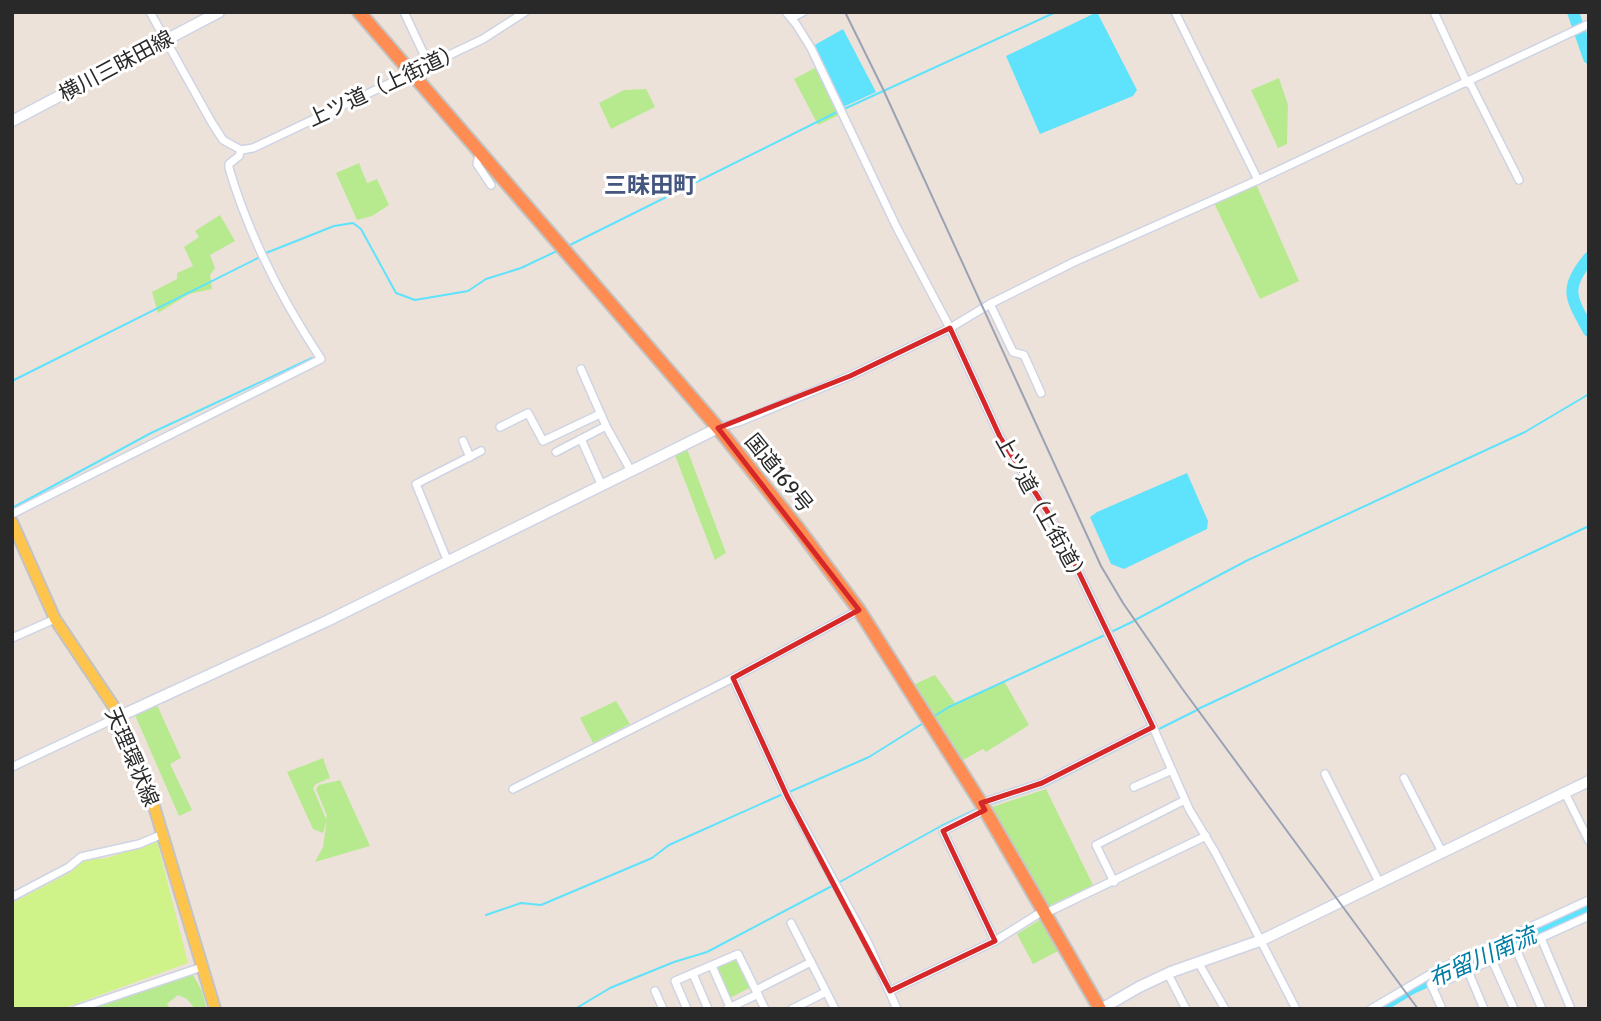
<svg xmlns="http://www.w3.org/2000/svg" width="1601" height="1021" font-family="Cabin,'Noto Sans JP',sans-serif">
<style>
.green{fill:#b7ea8f}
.pitch{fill:#d0f389}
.water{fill:#5fe2fc}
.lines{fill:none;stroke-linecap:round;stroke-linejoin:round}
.stream{stroke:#5fe2fc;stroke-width:2}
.river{stroke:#5fe2fc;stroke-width:12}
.street-casing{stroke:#ced4e4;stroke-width:10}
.secondary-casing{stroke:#ced4e4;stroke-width:13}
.primary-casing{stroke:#c3c3c3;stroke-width:14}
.highway-casing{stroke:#c3c3c3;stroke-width:16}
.street{stroke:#fff;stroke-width:7}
.secondary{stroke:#fff;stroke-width:10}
.primary{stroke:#ffc44c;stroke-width:10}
.highway{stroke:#ff8c52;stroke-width:12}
.rail{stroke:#9ba2b6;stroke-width:2}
.marked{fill:none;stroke:#d62828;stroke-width:5;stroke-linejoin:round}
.labels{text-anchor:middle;stroke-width:6;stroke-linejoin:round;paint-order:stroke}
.street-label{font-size:21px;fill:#292929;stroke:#fff}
.neighbourhood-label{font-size:23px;font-weight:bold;fill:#44557e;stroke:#fff}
.water-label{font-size:23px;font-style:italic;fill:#007da6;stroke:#fff}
</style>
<rect width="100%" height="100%" fill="#ede2d9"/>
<g class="green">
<path d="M 817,67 L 839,115 L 818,125 L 794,79 Z"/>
<path d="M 1279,78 L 1288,105 L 1287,144 L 1278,148 L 1251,90 Z"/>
<path d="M 646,89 L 655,107 L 611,129 L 599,103 L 624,90 Z"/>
<path d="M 359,163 L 367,183 L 377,179 L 389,205 L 372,216 L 357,220 L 336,173 Z"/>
<path d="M 1256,184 L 1299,281 L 1260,299 L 1214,203 Z"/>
<path d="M 220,215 L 235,241 L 210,255 L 215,268 L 210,275 L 212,289 L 189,294 L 158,313 L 152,292 L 177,279 L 177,273 L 193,266 L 184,247 L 199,237 L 195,231 Z"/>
<path d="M 687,449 L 726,553 L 715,560 L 675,455 Z"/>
<path d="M 935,675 L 955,703 L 1004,681 L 1029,725 L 986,752 L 983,749 L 963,760 L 915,684 Z"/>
<path d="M 616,701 L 630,724 L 593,743 L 580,718 Z"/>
<path d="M 157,705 L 181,758 L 170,764 L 192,810 L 179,816 L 135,715 Z"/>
<path d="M 323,758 L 330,778 L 316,784 L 313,788 L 326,819 L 327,816 L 316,789 L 319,785 L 340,780 L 370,846 L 315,862 L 323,847 L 327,820 L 323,833 L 313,829 L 287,772 Z"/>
<path d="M 1046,789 L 1093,885 L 1045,908 L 989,808 Z"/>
<path d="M 1043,918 L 1062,949 L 1033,964 L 1017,934 Z"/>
<path d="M 737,958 L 751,987 L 730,998 L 715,968 Z"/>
<path d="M 193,975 L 202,991 L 206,1007 L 195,1009 L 187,999 L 178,995 L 167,1004 L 171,1009 L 84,1009 Z"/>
</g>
<path class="pitch" d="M 157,841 L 188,963 L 62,1009 L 12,1009 L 12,903 L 71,872 L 82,860 L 107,858 Z"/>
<g class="water">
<path d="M 1097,12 L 1137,90 L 1133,96 L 1040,134 L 1006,56 Z"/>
<path d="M 843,29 L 876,92 L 843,107 L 813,46 Z"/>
<path d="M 1187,473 L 1208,521 L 1207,529 L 1124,569 L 1111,564 L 1090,517 L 1097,512 Z"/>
</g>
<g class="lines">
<g class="stream">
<path d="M 844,109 L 1056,12"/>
<path d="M 568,246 L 839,111"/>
<path d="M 266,253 L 334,226 L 353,223 L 361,229 L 396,293 L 415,300 L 468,291 L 486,279 L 521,268 L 557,251"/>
<path d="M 12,381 L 262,256"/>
<path d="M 14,507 L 151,433 L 312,358"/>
<path d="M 1135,620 L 1246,561 L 1525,432 L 1589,394"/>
<path d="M 1111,632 L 1134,621"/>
<path d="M 1198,709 L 1589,526"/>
<path d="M 933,717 L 949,707 L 1105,635"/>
<path d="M 1157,730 L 1197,710"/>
<path d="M 943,731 L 966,767"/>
<path d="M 787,793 L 869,757 L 925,722"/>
<path d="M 988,805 L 1045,786 L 1152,732"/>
<path d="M 838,883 L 941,826 L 979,808"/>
<path d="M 486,915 L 521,903 L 541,905 L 652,858 L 669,845 L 783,794"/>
<path d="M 575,1009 L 610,988 L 674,962 L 707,952 L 832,886"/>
</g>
<g class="river">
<path d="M 1573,12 L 1589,58"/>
<path d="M 1589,258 C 1563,289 1571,298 1589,331"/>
<path d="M 1377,1009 L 1412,988 L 1589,910"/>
</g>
<defs>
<g id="street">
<path d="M 404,12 L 429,65"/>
<path d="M 786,12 L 796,24 L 811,48 L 897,228 L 950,328 L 1000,437 L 1057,527 L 1153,727 L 1189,809 L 1215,852 L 1296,1009"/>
<path d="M 1175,12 L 1258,180"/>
<path d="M 1434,12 L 1467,83"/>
<path d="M 792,18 L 803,12"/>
<path d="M 1469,81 L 1519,180"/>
<path d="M 241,150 L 253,148 L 483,39 L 525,12"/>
<path d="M 482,155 L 478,158 L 477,164 L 491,185"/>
<path d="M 990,304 L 1013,352 L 1024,355 L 1041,393"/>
<path d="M 581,369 L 606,426 L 631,471"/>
<path d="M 500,427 L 528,413 L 543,441 L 600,414"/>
<path d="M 718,428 L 739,422 L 850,376 L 950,328 L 990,304 L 1074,262 L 1258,180 L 1589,24"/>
<path d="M 581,439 L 602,486"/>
<path d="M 463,441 L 470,457"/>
<path d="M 556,452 L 606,426"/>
<path d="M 12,514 L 321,359 C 282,300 249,236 229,168 L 229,164 L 239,156 L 241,150 L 223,140 L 212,123 L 150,12"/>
<path d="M 448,562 L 416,484 L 481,451"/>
<path d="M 12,638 L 55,619"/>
<path d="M 733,678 L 787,796 L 868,943 L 897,1009"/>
<path d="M 12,767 L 120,716"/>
<path d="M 1325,774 L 1380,884"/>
<path d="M 1404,778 L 1442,852"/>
<path d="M 1134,787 L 1172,770"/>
<path d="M 513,789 L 733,678 L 859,610"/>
<path d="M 1565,793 L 1589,841"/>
<path d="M 981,803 L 1042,783 L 1153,727"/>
<path d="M 985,810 L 943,831 L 995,941"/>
<path d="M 1114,882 L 1096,845 L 1185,800"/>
<path d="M 12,897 L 69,867 L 81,857 L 139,844 L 163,834"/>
<path d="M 1044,914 L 1206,836"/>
<path d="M 791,923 L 835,1009"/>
<path d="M 1541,938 L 1571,1009"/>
<path d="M 1516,949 L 1542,1009"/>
<path d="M 1492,960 L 1514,1009"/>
<path d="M 1198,962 L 1225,1009"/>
<path d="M 712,966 L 730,1007"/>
<path d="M 1468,971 L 1484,1009"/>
<path d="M 693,974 L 708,1009"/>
<path d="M 1168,974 L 1186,1009"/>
<path d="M 1431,984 L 1442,1009"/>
<path d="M 1432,987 L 1589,916"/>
<path d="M 756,990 L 811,962"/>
<path d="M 655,991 L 663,1009"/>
<path d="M 890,991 L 995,941 L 1043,911"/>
<path d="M 77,1009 L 202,967"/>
<path d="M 687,1009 L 675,981 L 738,954 L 765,1009"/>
<path d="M 727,1009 L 758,994"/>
<path d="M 792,1009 L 826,992"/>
<path d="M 1371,1009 L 1439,969 L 1589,900"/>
</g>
<g id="secondary">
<path d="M 12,121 L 219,12"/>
<path d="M 120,716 L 327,621 L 718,428"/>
<path d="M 1101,1009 L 1139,987 L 1171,972 L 1262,940 L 1589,781"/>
</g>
<path id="primary" d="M 12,522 L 55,619 L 120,716 L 153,803 L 215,1009"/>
<path id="highway" d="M 359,12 L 718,428 L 798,528 L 859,610 L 981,803 L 1100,1009"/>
</defs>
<use href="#street" class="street-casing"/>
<use href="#secondary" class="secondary-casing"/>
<use href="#primary" class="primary-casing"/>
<use href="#highway" class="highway-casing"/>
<use href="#street" class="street"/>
<use href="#secondary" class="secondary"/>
<use href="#primary" class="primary"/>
<use href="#highway" class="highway"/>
<path class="rail" d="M 845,12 L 883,89 L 1101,566 L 1123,603 L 1181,687 L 1418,1009"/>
</g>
<path class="marked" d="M 950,328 L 1000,437 L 1057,527 L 1153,727 L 1042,783 L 981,803 L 985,810 L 943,831 L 995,941 L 890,991 L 787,796 L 733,678 L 859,610 L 718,428 L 850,376 Z"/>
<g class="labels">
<g class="street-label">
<text transform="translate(116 66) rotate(-28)" y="7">横川三昧田線</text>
<text transform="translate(385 85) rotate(-25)" y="7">上ツ道（上街道）</text>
<text transform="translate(779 473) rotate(51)" y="7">国道169号</text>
<text transform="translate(1042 510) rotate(61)" y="7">上ツ道（上街道）</text>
<text transform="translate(132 757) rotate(67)" y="7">天理環状線</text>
</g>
<g class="neighbourhood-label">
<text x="650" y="193">三昧田町</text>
</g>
<g class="water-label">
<text transform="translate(1482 957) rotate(-24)" y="8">布留川南流</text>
</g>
</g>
<rect width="1601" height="1021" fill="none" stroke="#292929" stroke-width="28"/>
</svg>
